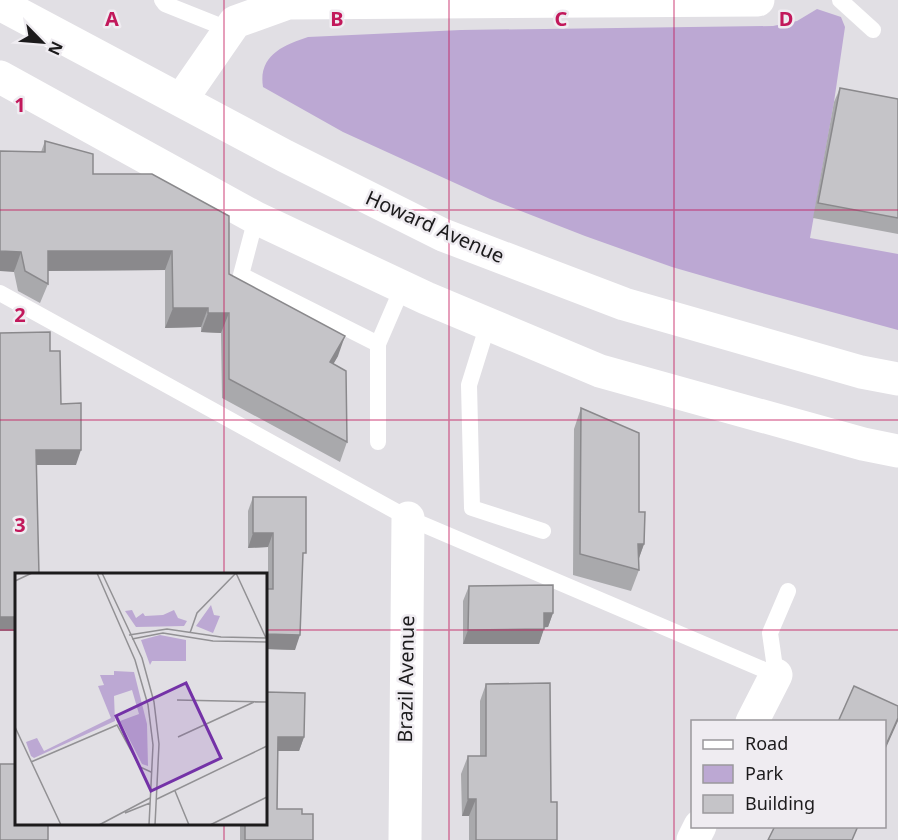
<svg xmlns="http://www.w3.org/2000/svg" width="898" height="840" font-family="'Noto Sans',sans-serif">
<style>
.green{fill:#bca8d3}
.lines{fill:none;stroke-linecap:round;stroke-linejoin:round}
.service{stroke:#fff;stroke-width:16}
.minor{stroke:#fff;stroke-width:33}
.secondary{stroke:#fff;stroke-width:33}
.wall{fill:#a9a9ac}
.shaded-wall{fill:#8a898c}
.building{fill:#c5c4c8;stroke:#8a898c;stroke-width:1.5}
.grid{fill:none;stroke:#c2185b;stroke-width:1.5;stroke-opacity:0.55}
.labels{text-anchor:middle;stroke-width:5;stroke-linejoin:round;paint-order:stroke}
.street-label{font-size:20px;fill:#1c1b1c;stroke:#efecf1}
.inset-road{fill:none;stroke:#929194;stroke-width:1.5}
.view{fill:#7432a7;fill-opacity:0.15;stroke:#7432a7;stroke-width:3}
.inset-edge{fill:none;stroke:#1c1b1c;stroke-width:3}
.grid-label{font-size:20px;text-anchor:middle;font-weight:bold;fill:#c2185b;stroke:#efecf1;stroke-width:5;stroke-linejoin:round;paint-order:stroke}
</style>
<rect width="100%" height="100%" fill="#e1dfe4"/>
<path class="green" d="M 817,9 L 841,17 L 845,27 L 834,102 L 810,238 L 898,254 L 898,330 L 755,291 L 672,267 L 585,236 L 490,199 L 343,132 L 263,87 C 258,56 283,45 308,37 L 461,30 L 773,26 L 797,21 Z"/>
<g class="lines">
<g class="service">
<path d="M 162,0 L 165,4 L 230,30"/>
<path d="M 840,0 L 873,30"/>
<path d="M 256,218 L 241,275 L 378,344"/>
<path d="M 0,293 L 408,518 L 776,675"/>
<path d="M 488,324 L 469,385 L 472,508 L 543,531"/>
<path d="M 378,442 L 378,344 L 403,286"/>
<path d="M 776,675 L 770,633 L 788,591"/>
</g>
<g class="minor">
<path d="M 181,100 L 235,22 L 288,3 L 758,0"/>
<path d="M 752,722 L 776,675"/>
<path d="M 405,840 L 408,518"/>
<path d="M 693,840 L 700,826"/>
</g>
<g class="secondary">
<path d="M 0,4 L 285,156 L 443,235 L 624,304 L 861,372 L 898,379"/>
<path d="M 0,77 L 256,218 L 426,298 L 488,324 L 600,371 L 863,444 L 898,451"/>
</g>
</g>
<g class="wall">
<path d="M 840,88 L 898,99 L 898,234 L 813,218 L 834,102 Z"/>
<path d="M 45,141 L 93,174 L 229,274 L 338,356 L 333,364 L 347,442 L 340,462 L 222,398 L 221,333 L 201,332 L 201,327 L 165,328 L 165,270 L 48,271 L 48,284 L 40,303 L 18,291 L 14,272 L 41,152 Z"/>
<path d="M 581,408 L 639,512 L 644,544 L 638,560 L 639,570 L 631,591 L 573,575 L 574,429 Z"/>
<path d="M 253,497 L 303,561 L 295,650 L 266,649 L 266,589 L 268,589 L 268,547 L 248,548 L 248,511 Z"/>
<path d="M 469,586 L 553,613 L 548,627 L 544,627 L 539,644 L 463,644 L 463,601 Z"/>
<path d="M 486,684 L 551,802 L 557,840 L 469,840 L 469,816 L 462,816 L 461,774 L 468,756 L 480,756 L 480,701 Z"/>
<path d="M 266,692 L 304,737 L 299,751 L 278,751 L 277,809 L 302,814 L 313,840 L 240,840 L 240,824 L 266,824 Z"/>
</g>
<g class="shaded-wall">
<path d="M 0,251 L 21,252 L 14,272 L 0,271 Z"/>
<path d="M 48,251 L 172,251 L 165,270 L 41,271 Z"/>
<path d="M 173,308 L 208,308 L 201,327 L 165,328 Z"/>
<path d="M 208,313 L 229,313 L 221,333 L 201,332 Z"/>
<path d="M 345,336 L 338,356 L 323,382 L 330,362 Z"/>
<path d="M 36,450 L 81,450 L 76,465 L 31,465 Z"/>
<path d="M 253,533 L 273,533 L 268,547 L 248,548 Z"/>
<path d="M 638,544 L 644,544 L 637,564 Z"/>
<path d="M 544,613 L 553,613 L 548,627 L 539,628 Z"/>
<rect x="0" y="617" width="16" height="14"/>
<path d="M 544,629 L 539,644 L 463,644 L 468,630 Z"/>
<path d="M 266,634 L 300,635 L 295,650 L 266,649 Z"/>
<path d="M 898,718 L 898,721 L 885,750 L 885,747 Z"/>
<path d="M 278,737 L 304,737 L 299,751 L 273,751 Z"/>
<path d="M 468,799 L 476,799 L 469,816 L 462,816 Z"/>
</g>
<g class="building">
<path d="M 840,88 L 898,99 L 898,218 L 818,203 Z"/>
<path d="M 45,141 L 93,154 L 93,174 L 152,174 L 229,216 L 229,274 L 345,336 L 330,362 L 346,371 L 347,442 L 229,379 L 229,313 L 208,313 L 208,308 L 173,308 L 172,251 L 48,251 L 48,284 L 25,271 L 21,252 L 0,251 L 0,151 L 45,152 Z"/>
<path d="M 50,332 L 50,351 L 60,351 L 61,404 L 81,403 L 81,450 L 36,450 L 39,574 L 16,574 L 16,617 L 0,617 L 0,333 Z"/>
<path d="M 581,408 L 639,433 L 639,512 L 645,512 L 644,544 L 638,544 L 639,570 L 580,554 Z"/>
<path d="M 253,497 L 306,497 L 306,553 L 303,553 L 300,635 L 266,634 L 266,589 L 273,589 L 273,533 L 253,533 Z"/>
<path d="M 553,585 L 553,613 L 544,613 L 544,629 L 468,630 L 469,586 Z"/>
<path d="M 550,683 L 551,802 L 557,802 L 557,840 L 476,840 L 476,799 L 468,799 L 468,756 L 486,756 L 486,684 Z"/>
<path d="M 854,686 L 898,706 L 898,718 L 885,747 L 885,722 L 838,722 Z"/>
<path d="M 266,692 L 305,693 L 304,737 L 278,737 L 277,809 L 302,809 L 302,814 L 313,814 L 313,840 L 245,840 L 245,824 L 266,824 Z"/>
<path d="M 0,764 L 16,764 L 16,824 L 48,824 L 48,840 L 0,840 Z"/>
<path d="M 775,826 L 858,826 L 852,840 L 768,840 Z"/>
</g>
<path class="grid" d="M 224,0 L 224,574M 449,0 L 449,840M 674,0 L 674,840M 0,210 L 898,210M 0,420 L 898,420M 0,630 L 16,630M 266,630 L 898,630M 224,824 L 224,840"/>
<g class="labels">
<g class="street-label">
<text transform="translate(435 227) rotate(24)" y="7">Howard Avenue</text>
<text transform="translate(406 679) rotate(-89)" y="7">Brazil Avenue</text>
</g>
</g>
<g transform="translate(15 573)">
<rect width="252" height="252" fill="#e1dfe4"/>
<path d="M 196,32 L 199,42 L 205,43 L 198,60 L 181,53 ZM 117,37 L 121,45 L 128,40 L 130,43 L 148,42 L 159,37 L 163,45 L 172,48 L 169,53 L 121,54 L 110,38 ZM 145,62 L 171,67 L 171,88 L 137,88 L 135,92 L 126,67 ZM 99,98 L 119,99 L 132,151 L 133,193 L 127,191 L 105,148 L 124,141 L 117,117 L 99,123 L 100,148 L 19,185 L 16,183 L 11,169 L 22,165 L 29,178 L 96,145 L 83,113 L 89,112 L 85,102 L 99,102 Z" fill="#bca8d3"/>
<path class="inset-road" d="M 82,0 L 120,87 L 133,132 L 138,172 L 134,252M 87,0 L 127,85 L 139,129 L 144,171 L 140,252M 221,0 L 251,65M 0,8 L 17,0M 175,60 L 182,40 L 221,0M 114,62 L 152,56 L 206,64 L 252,65M 117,66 L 148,60 L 198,68 L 252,69M 162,127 L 252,129M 0,154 L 46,252M 163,164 L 239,129M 16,189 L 102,152 L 125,194 L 136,199M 160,218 L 174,252M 142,226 L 252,173M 110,240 L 135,230M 84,252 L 135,225M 195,252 L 252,224"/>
<path class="view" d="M 171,110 L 206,185 L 136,218 L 101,143 Z"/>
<rect width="252" height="252" class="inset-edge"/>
</g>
<g class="grid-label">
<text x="112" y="26">A</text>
<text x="337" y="26">B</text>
<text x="561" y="26">C</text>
<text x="786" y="26">D</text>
<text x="20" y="112">1</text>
<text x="20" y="322">2</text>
<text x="20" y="532">3</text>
</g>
<rect x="691" y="720" width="195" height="108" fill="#efecf1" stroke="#9b989c" stroke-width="1.5"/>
<rect x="703" y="740" width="30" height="9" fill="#ffffff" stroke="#9b989c" stroke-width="1.5"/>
<text x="745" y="750" font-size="18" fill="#1c1b1c">Road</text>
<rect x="703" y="765" width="30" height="18" fill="#bca8d3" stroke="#9b989c" stroke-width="1.5"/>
<text x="745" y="780" font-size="18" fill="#1c1b1c">Park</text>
<rect x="703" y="795" width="30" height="18" fill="#c5c4c8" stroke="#9b989c" stroke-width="1.5"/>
<text x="745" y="810" font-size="18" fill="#1c1b1c">Building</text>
<g transform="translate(42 42) rotate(115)" stroke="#efecf1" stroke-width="4.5" paint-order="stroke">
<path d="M0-4.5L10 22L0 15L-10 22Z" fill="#1c1b1c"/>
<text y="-9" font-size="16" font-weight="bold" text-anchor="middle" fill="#1c1b1c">N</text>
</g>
</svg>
